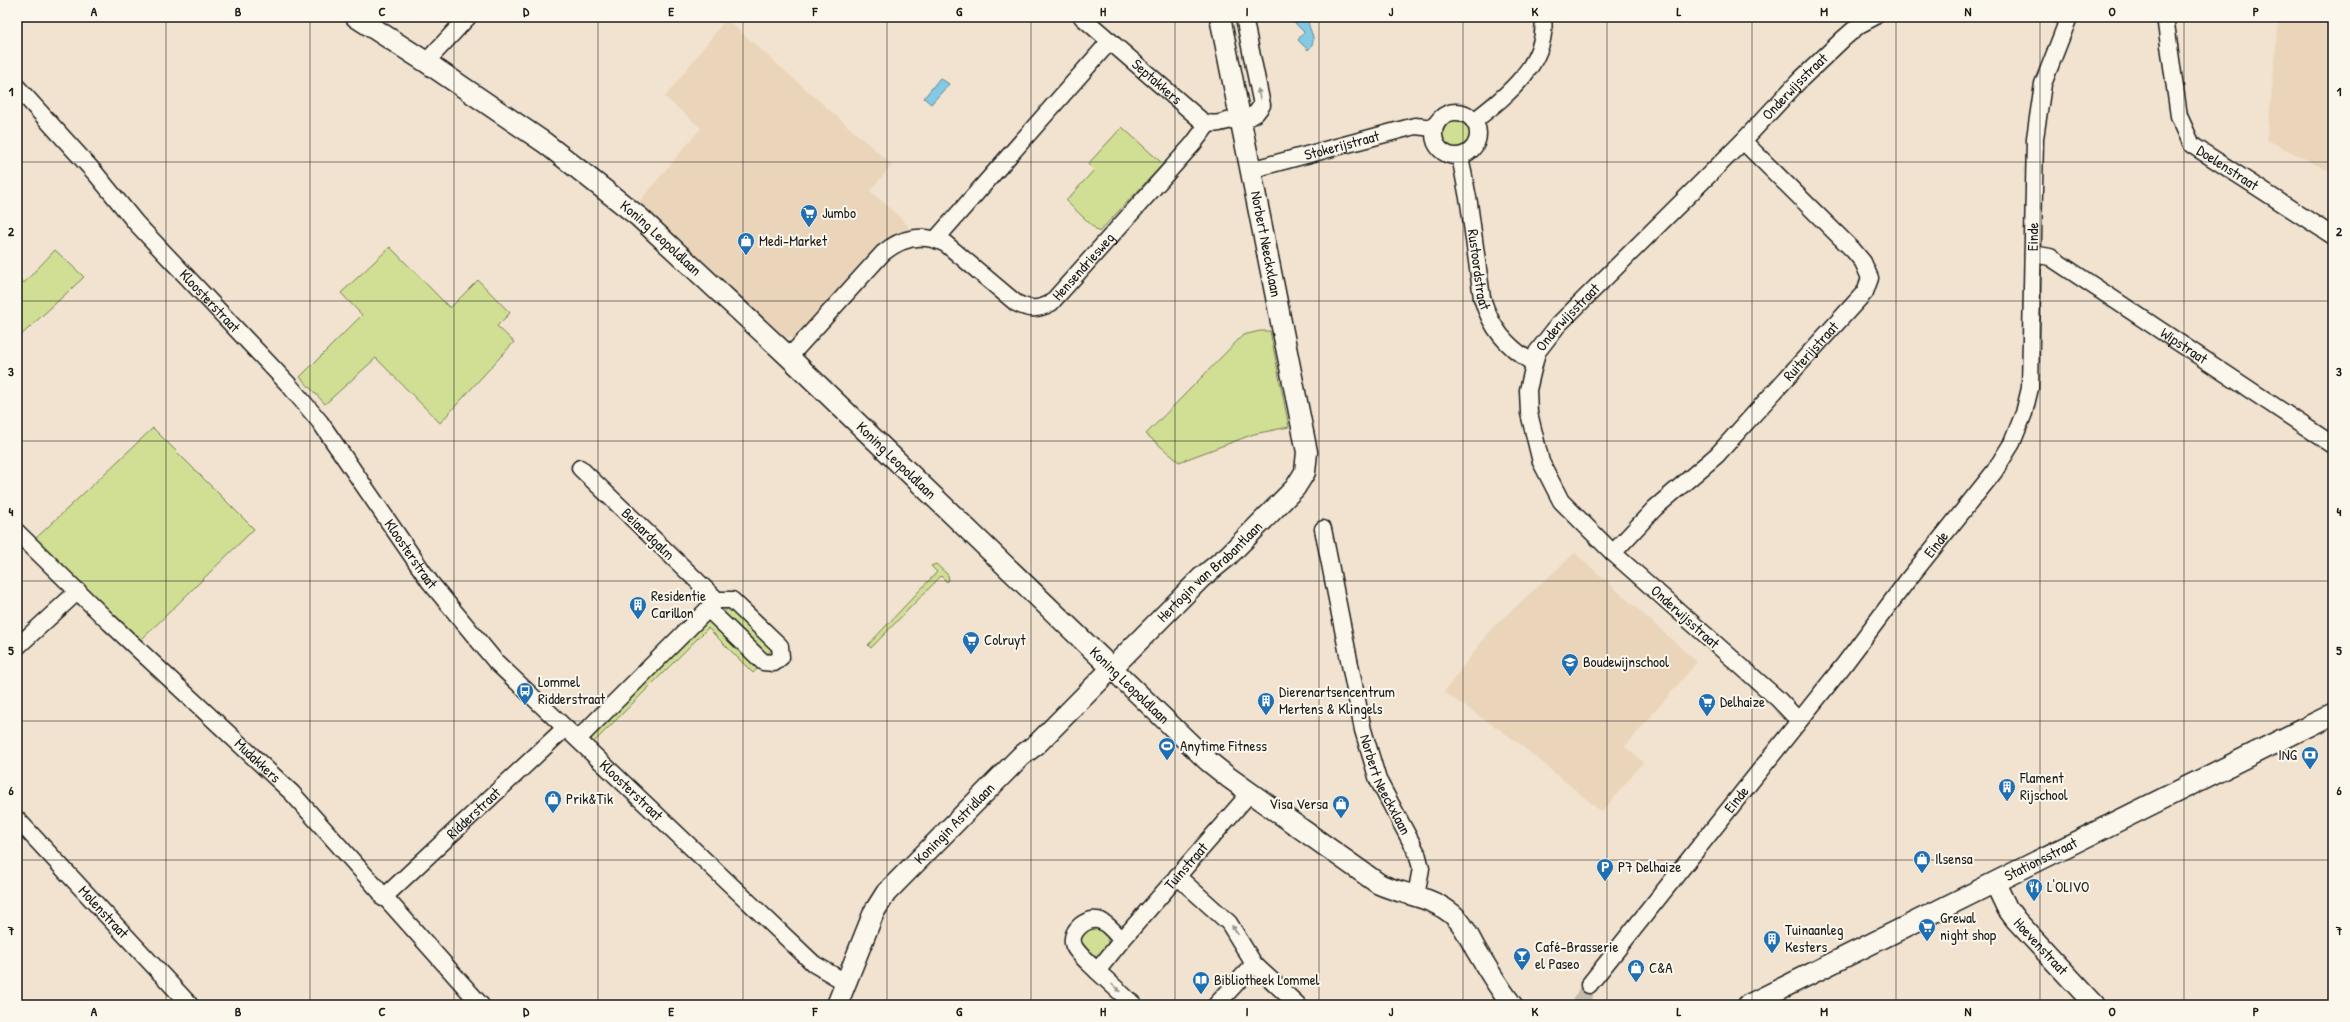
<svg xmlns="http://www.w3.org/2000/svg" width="2350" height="1022" font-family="'Patrick Hand',sans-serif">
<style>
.built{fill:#ead5bb}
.green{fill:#d0df93;stroke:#767e58}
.water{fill:#84cae5;stroke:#5a8495}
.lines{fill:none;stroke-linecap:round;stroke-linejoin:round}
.minor-tunnel{stroke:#c6bbab;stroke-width:16;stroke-dasharray:16 8;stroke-linecap:butt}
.minor-casing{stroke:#1c1c1c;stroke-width:19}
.major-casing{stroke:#1c1c1c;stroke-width:23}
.minor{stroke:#fbf7ec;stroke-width:16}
.major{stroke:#fbf7ec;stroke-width:20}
.oneway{fill:#97948e}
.grid{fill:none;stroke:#1c1c1c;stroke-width:1;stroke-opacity:0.55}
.labels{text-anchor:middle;stroke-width:4;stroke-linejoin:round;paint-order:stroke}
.street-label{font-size:15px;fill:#1c1c1c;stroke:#fbf7ec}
.poi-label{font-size:15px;fill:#1c1c1c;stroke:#fbf7ec;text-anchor:start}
.neatline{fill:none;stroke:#1c1c1c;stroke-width:1.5}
.grid-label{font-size:13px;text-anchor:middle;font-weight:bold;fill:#1c1c1c}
</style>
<rect width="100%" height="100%" fill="#f1e3cf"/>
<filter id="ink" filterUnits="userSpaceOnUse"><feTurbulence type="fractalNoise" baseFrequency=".025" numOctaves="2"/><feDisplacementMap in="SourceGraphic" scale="8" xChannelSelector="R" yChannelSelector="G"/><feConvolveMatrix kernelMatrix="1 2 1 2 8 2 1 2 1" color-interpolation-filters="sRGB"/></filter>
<g filter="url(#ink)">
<g class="built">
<path d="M 2279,17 L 2333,17 L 2333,173 L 2267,140 Z"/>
<path d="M 726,19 L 892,165 L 870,191 L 900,217 L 913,233 L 794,338 L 783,337 L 683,242 L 638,203 L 701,128 L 665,97 Z"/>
<path d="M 1575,553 L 1697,662 L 1625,747 L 1643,762 L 1602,812 L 1516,741 L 1444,692 L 1492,628 Z"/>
</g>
<g class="green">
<circle cx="1456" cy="134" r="15"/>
<path d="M 1122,127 L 1163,164 L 1099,232 L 1066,201 L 1094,170 L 1088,164 Z"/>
<path d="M 390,247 L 450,308 L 478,280 L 510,313 L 497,326 L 514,342 L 440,423 L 376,358 L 325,404 L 300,377 L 362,315 L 341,293 Z"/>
<path d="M 55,250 L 84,277 L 17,339 L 17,277 L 24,283 Z"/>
<path d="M 1260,331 L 1270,331 L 1289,427 L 1254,434 L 1179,462 L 1146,434 L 1243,335 Z"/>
<path d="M 153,428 L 254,529 L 140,641 L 34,540 Z"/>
<path d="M 936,564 L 948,575 L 949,580 L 947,582 L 941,576 L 871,648 L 868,645 L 937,572 L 931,566 Z"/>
<path d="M 729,607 L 770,642 L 772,649 L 769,653 L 763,654 L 723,613 Z"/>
<path d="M 708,619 L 758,668 L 753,673 L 708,628 L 594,742 L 592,741 L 591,737 Z"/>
<circle cx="1094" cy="941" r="14"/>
</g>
<g class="water">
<path d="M 1293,17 L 1308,17 C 1307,31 1320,38 1308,50 L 1298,40 L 1304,32 L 1291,19 Z"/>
<path d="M 940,78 L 949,84 L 931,104 L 924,98 Z"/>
</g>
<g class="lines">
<path class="minor-tunnel" d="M 1580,1005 L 1589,985"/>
<defs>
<g id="minor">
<path id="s1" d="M 1082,17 L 1202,121 C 1213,127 1228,121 1240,117"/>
<path id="s2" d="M 2165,17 L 2179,116 L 2192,145 L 2333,236"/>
<path d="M 426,62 L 468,17"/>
<path id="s3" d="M 17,87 L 96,174 L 136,223 L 289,385 L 320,422 L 430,582 L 496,662 L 814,964 L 845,982"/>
<circle cx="1456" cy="134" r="22"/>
<path d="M 1474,121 C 1506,96 1549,63 1543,17"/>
<path d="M 1241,122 L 1256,113 L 1262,105 L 1244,17"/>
<path id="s4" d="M 1460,156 L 1469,203 L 1482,298 C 1491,328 1506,346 1533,363"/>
<path id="s5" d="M 1250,170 L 1415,126 L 1434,128"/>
<path d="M 936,239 L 1110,41"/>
<path id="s6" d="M 2033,254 L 2050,257 L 2333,445"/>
<path id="s7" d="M 789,357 L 883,253 C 902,237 924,233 946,244 L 1016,303 C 1030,310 1038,310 1051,303 L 1193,144 L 1208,124"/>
<path id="s8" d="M 1323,529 L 1363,730 L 1378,780 L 1417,853 L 1421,868 L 1416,896"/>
<path id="s9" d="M 17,532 L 110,623 L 292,793 L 481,1005"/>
<path id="s10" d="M 1613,553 L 1655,508 L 1717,455 L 1735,435 L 1865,292 L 1870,278 L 1863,262 L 1853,250 L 1743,141"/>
<path d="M 708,609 L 763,662 L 774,663 L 781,657 L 780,646 L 732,600 L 717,600"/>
<path d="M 17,647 L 78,591"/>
<path id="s11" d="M 1799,721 L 1778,699 L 1613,553 L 1561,501 L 1541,462 L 1529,413 L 1528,390 L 1537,352 L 1558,325 L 1743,141 L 1800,80 L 1843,39 L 1859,25 L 1874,17"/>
<path d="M 578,739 L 717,600 L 580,468"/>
<path id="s12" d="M 17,819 L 190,1005"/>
<path d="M 1177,876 L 1229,923 L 1254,964 L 1298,1005"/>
<path id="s13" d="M 383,898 L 564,729"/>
<path id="s14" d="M 1122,940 C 1116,934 1108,924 1101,921 C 1086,915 1066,934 1075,948 C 1081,957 1090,964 1097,971 L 1122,940 L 1250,793"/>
<path d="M 1097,971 L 1134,1005"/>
<path id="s15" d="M 1589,985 L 1843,666 L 1907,581 L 1994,472 L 2012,443 L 2024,413 L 2030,388 L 2035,138 L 2043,84 L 2069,17"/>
<path d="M 1216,1005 L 1254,964"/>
</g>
<g id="major">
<path id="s16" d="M 356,17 L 426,62 L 545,143 L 639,217 L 789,357 L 1208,761 L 1228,777 L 1379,884 C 1401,894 1428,896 1448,911 C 1461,919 1468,935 1475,948 C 1487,968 1498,987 1512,1005"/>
<path id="s17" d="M 1995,883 L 2007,908 L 2016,920 L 2095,1005"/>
<path id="s18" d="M 837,1005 L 874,912 L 886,893 L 1021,756 L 1037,744 L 1201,578 L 1228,556 L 1295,488 L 1305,472 L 1307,452 L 1220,17"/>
<path id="s19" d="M 1748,1005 L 2333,714"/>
</g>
</defs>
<use href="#minor" class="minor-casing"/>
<use href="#major" class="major-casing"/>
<use href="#minor" class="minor"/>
<use href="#major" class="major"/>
</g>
<defs><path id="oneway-solid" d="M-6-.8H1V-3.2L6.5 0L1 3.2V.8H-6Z"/></defs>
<g class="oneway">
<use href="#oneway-solid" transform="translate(1259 94) rotate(-102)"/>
<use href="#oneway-solid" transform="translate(1235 930) rotate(-126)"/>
<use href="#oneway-solid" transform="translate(1116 988) rotate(42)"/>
</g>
</g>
<path class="grid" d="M 166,17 L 166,1005M 310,17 L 310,1005M 454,17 L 454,1005M 598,17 L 598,1005M 743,17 L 743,1005M 887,17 L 887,1005M 1031,17 L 1031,1005M 1175,17 L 1175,1005M 1319,17 L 1319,1005M 1463,17 L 1463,1005M 1607,17 L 1607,1005M 1752,17 L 1752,1005M 1896,17 L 1896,1005M 2040,17 L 2040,1005M 2184,17 L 2184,1005M 17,162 L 2333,162M 17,301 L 2333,301M 17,441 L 2333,441M 17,581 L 2333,581M 17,721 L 2333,721M 17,860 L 2333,860"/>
<defs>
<symbol id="supermarket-pin" viewBox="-11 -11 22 30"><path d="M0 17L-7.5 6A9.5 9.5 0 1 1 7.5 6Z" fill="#1f6fb2" stroke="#fbf7ec"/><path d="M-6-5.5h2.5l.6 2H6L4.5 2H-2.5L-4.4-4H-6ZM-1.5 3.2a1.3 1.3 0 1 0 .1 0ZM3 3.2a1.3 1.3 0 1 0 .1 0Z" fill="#fff"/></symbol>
<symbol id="shop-pin" viewBox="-11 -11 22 30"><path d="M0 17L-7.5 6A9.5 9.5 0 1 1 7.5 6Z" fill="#1f6fb2" stroke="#fbf7ec"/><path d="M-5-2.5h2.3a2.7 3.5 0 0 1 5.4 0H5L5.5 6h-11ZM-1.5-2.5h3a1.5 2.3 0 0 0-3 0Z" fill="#fff"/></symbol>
<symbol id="building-pin" viewBox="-11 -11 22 30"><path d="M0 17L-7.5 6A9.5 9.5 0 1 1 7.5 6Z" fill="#1f6fb2" stroke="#fbf7ec"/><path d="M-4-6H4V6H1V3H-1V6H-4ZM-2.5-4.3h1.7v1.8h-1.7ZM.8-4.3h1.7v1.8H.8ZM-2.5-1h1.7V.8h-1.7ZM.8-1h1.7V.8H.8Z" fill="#fff"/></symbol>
<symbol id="school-pin" viewBox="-11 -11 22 30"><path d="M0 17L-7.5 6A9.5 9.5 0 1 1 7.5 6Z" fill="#1f6fb2" stroke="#fbf7ec"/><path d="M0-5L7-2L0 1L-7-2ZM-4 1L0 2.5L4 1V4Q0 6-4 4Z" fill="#fff"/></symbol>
<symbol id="bus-pin" viewBox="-11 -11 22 30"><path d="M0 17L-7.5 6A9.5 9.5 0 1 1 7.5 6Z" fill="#1f6fb2" stroke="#fbf7ec"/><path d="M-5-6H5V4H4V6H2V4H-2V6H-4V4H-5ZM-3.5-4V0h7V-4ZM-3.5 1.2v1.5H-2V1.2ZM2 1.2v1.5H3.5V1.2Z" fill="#fff"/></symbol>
<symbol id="stadium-pin" viewBox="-11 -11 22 30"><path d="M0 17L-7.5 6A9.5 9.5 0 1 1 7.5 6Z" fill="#1f6fb2" stroke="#fbf7ec"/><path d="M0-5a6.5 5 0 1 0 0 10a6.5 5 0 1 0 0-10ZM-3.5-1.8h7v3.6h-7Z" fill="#fff"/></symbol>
<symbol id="bank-pin" viewBox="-11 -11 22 30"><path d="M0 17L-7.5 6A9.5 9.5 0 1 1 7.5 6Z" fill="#1f6fb2" stroke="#fbf7ec"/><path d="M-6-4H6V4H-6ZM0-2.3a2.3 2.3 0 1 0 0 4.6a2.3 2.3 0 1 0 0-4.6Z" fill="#fff"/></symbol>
<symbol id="parking-pin" viewBox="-11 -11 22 30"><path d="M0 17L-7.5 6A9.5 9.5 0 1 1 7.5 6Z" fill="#1f6fb2" stroke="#fbf7ec"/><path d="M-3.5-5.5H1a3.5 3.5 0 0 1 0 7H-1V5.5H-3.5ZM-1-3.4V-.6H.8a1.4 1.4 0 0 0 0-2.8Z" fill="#fff"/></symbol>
<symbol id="restaurant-pin" viewBox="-11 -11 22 30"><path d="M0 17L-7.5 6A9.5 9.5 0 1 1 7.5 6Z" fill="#1f6fb2" stroke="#fbf7ec"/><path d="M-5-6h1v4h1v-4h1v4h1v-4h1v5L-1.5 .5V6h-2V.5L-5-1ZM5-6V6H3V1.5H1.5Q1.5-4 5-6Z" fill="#fff"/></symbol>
<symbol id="bar-pin" viewBox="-11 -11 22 30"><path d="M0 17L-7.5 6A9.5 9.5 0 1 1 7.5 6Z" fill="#1f6fb2" stroke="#fbf7ec"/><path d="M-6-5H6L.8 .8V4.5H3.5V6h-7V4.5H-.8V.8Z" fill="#fff"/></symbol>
<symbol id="library-pin" viewBox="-11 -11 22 30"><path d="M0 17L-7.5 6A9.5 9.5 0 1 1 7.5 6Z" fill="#1f6fb2" stroke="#fbf7ec"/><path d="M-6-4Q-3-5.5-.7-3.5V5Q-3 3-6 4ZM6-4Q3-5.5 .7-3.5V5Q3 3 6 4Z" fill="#fff"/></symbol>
</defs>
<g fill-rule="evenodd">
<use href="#supermarket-pin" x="799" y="203" width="20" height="27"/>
<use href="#shop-pin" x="736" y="231" width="20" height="27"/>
<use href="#building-pin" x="628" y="595" width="20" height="27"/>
<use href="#supermarket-pin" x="961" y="630" width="20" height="27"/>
<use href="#school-pin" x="1560" y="652" width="20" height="27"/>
<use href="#bus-pin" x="515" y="681" width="20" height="27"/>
<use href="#building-pin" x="1256" y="691" width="20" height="27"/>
<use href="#supermarket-pin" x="1697" y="692" width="20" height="27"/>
<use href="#stadium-pin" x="1157" y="736" width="20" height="27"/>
<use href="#bank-pin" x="2300" y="745" width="20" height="27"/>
<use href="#building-pin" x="1997" y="777" width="20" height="27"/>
<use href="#shop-pin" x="543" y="789" width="20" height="27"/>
<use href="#shop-pin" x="1331" y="794" width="20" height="27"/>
<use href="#shop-pin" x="1912" y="849" width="20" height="27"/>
<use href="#parking-pin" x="1595" y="857" width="20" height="27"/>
<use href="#restaurant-pin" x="2024" y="877" width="20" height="27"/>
<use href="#supermarket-pin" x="1917" y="917" width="20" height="27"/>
<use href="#building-pin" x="1762" y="929" width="20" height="27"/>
<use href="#bar-pin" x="1512" y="946" width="20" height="27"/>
<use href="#shop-pin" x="1626" y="958" width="20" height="27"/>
<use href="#library-pin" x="1191" y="970" width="20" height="27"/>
</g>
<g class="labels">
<g class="street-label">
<text dy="5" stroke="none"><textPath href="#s1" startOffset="99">Septakkers</textPath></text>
<text dy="5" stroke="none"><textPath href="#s11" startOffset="851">Onderwijsstraat</textPath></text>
<text dy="5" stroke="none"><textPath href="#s5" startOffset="95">Stokerijstraat</textPath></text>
<text dy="5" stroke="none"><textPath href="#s2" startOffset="174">Doelenstraat</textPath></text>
<text dy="5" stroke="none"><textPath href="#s15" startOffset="897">Einde</textPath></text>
<text dy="5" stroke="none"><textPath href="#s16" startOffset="377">Koning Leopoldlaan</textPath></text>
<text transform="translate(1266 244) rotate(79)" y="5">Norbert Neeckxlaan</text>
<text dy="5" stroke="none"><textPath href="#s7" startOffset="385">Hensendriesweg</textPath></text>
<text dy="5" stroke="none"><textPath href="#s4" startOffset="115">Rustoordstraat</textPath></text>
<text dy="5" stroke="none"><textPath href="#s3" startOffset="288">Kloosterstraat</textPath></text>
<text dy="5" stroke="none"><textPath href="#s11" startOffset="527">Onderwijsstraat</textPath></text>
<text dy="5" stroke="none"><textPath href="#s6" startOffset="178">Wipstraat</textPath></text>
<text dy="5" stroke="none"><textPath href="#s10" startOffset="283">Ruiterijstraat</textPath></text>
<text dy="5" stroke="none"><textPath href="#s16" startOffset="701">Koning Leopoldlaan</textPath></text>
<text transform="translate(648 534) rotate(44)" y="5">Beiaardgalm</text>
<text dy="5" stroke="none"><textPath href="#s15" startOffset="561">Einde</textPath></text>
<text dy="5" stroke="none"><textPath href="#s3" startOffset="612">Kloosterstraat</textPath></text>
<text dy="5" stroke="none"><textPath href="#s18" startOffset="579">Hertogin van Brabantlaan</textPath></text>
<text transform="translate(1685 617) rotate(42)" y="5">Onderwijsstraat</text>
<text dy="5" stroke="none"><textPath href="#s16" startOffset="1025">Koning Leopoldlaan</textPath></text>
<text dy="5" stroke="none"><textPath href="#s9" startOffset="332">Mudakkers</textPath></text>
<text dy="5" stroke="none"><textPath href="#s8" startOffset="264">Norbert Neeckxlaan</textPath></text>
<text dy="5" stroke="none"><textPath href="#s3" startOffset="936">Kloosterstraat</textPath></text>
<text dy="5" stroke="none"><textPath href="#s15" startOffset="237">Einde</textPath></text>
<text dy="5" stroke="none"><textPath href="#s13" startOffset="124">Ridderstraat</textPath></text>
<text dy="5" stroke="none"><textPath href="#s18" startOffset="220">Koningin Astridlaan</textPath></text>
<text dy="5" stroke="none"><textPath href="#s19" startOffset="327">Stationsstraat</textPath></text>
<text dy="5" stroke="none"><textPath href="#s14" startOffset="245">Tuinstraat</textPath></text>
<text dy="5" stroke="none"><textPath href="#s12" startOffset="127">Molenstraat</textPath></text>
<text dy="5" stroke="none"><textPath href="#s17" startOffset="79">Hoevenstraat</textPath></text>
</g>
<g class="poi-label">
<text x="822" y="218">Jumbo</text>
<text x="759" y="246">Medi-Market</text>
<text x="651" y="601">Residentie<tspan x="651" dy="17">Carillon</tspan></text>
<text x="984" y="645">Colruyt</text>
<text x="1583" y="667">Boudewijnschool</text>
<text x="538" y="687">Lommel<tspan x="538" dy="17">Ridderstraat</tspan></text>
<text x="1279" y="697">Dierenartsencentrum<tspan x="1279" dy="17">Mertens &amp; Klingels</tspan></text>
<text x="1720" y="707">Delhaize</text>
<text x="1180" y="751">Anytime Fitness</text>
<text x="2297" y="760" text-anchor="end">ING</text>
<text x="2020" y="783">Flament<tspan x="2020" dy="17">Rijschool</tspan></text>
<text x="566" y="804">Prik&amp;Tik</text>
<text x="1328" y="809" text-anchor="end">Visa Versa</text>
<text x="1935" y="864">Ilsensa</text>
<text x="1618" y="872">P7 Delhaize</text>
<text x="2047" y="892">L'OLIVO</text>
<text x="1940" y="923">Grewal<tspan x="1940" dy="17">night shop</tspan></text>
<text x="1785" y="935">Tuinaanleg<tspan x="1785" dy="17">Kesters</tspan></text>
<text x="1535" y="952">Café-Brasserie<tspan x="1535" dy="17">el Paseo</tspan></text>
<text x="1649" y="973">C&amp;A</text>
<text x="1214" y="985">Bibliotheek Lommel</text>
</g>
</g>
<rect width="2350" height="1022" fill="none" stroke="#fbf7ec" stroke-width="44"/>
<rect x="22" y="22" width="2306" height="978" class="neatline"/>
<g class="grid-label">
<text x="94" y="16">A</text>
<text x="238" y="16">B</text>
<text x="382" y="16">C</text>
<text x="526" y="16">D</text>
<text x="671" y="16">E</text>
<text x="815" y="16">F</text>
<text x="959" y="16">G</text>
<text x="1103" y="16">H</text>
<text x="1247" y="16">I</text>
<text x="1391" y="16">J</text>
<text x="1535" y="16">K</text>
<text x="1679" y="16">L</text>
<text x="1824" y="16">M</text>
<text x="1968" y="16">N</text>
<text x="2112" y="16">O</text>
<text x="2256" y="16">P</text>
<text x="11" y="96">1</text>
<text x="2339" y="96">1</text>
<text x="11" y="236">2</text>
<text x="2339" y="236">2</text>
<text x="11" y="376">3</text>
<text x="2339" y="376">3</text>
<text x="11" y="516">4</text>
<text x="2339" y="516">4</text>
<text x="11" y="655">5</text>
<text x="2339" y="655">5</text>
<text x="11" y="795">6</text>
<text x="2339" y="795">6</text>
<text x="11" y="935">7</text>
<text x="2339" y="935">7</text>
<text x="94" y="1016">A</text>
<text x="238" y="1016">B</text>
<text x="382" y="1016">C</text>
<text x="526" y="1016">D</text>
<text x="671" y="1016">E</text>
<text x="815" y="1016">F</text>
<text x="959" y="1016">G</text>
<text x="1103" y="1016">H</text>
<text x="1247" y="1016">I</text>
<text x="1391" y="1016">J</text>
<text x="1535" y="1016">K</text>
<text x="1679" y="1016">L</text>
<text x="1824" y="1016">M</text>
<text x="1968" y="1016">N</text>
<text x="2112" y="1016">O</text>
<text x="2256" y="1016">P</text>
</g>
</svg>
